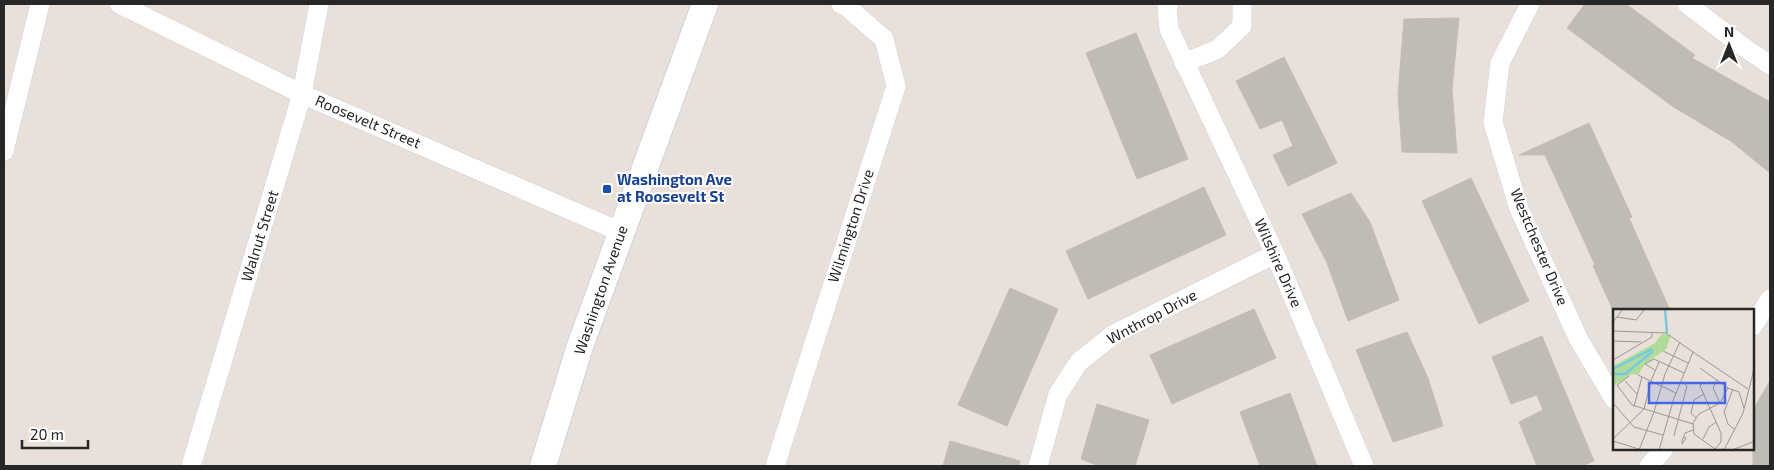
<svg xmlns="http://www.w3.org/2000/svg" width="1774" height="470" font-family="'Exo 2',sans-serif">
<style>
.building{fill:#c1bbb6;stroke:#c3bdb3}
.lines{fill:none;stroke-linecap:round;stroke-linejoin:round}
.street-casing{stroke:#ced2df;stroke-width:20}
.secondary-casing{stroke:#ced2df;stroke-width:28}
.street{stroke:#fff;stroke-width:19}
.secondary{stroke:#fff;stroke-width:26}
.transit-dot{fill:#1a4fb4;stroke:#fff;stroke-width:2}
.labels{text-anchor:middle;stroke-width:4;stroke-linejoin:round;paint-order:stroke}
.street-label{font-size:15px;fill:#272727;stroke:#fff}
.transit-label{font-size:15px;font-weight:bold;fill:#164399;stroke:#fff;text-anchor:start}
.inset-river{fill:none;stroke:#72cae5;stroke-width:2.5}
.inset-road{fill:none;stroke:#9b9792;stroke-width:1}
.view{fill:#4267ec;fill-opacity:0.15;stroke:#4267ec;stroke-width:2.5}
.inset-edge{fill:none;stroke:#272727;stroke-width:2.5}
</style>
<rect width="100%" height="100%" fill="#e9e1d9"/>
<g class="building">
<path d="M 1585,4 L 1626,4 L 1695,55 L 1692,58 L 1770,102 L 1770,173 L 1732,142 L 1672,106 L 1567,28 Z"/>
<path d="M 1459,18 L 1452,89 L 1457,153 L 1402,152 L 1398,95 L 1404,19 Z"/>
<path d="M 1136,33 L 1188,159 L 1137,179 L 1086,53 Z"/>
<path d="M 1284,57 L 1337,163 L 1288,186 L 1273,155 L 1293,146 L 1282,120 L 1260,129 L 1236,81 Z"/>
<path d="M 1589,123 L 1632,217 L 1629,218 L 1670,310 L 1613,310 L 1593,266 L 1595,265 L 1545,155 L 1519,155 Z"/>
<path d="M 1471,178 L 1529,301 L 1479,324 L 1422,201 Z"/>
<path d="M 1204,187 L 1226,235 L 1088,299 L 1066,251 Z"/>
<path d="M 1351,193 L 1370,222 L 1399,300 L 1348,321 L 1327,263 L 1302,214 Z"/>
<path d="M 1010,288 L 1058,309 L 1007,426 L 958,405 Z"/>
<path d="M 1254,309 L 1276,358 L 1172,404 L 1150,355 Z"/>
<path d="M 1407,332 L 1428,378 L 1443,426 L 1393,442 L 1356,350 Z"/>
<path d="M 1542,336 L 1594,461 L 1582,466 L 1537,466 L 1519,422 L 1543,410 L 1537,395 L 1511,404 L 1492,357 Z"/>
<path d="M 1770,381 L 1770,466 L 1753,466 L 1753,410 Z"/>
<path d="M 1290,393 L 1317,466 L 1260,466 L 1240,412 Z"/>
<path d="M 1097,404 L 1149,420 L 1135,466 L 1099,466 L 1081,459 Z"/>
<path d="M 950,441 L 1020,461 L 1019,466 L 943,466 Z"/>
</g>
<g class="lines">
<defs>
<g id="street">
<path d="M 119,4 L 302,94 L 621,232"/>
<path d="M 1169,4 L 1167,7 L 1169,29 L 1275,254 L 1364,466"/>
<path d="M 1530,4 L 1500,63 L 1493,122 L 1519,209 L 1579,340 L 1614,399"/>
<path d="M 1687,4 L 1742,46 L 1770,65"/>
<path d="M 1184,63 L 1218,49 L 1242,26 L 1242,4"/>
<path d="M 4,151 L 40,4"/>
<path d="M 1753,326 L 1770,299"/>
<path d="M 191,466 L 302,94 L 319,4"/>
<path d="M 775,466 L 896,86 L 884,39 L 846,6 L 841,4"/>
<path d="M 1038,466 L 1058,394 L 1079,362 L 1114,334 L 1275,254"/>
<path d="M 1649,466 L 1664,449"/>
</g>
<path id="secondary" d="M 543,466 L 580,346 L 705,4"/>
</defs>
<use href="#street" class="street-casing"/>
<use href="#secondary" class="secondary-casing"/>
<use href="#street" class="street"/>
<use href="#secondary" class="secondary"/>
</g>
<rect class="transit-dot" x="602" y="184" width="10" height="10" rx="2.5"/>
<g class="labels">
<g class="street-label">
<text transform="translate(368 122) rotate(23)" y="5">Roosevelt Street</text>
<text transform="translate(851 226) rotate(-72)" y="5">Wilmington Drive</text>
<text transform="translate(260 236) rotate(-73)" y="5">Walnut Street</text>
<text transform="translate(1539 247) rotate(67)" y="5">Westchester Drive</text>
<text transform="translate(1278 263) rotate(66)" y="5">Wilshire Drive</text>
<text transform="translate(601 290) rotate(-71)" y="5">Washington Avenue</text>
<text transform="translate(1152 317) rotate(-28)" y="5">Wnthrop Drive</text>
</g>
<g class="transit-label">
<text x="617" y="185">Washington Ave<tspan x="617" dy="17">at Roosevelt St</tspan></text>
</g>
</g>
<g transform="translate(1613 309)">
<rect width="141" height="141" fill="#e9e1d9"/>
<path d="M 49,25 L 58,26 L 53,40 L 32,55 L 25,66 L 19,65 L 0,77 L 0,57 L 42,34 Z" fill="#b1dc98"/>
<path class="inset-river" d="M 52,0 L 54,24M 0,60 L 39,40M 0,65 L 12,65 L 40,42"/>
<path class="inset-road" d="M 4,8 L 23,11 L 32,0M 0,13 L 10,0M 0,22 L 53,24 L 80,43 L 61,89 L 46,141M 0,32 L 28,33M 50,42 L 75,54M 80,43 L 135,80M 0,51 L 39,28 L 39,23M 87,59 L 115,79 L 126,83 L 131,99M 42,61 L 32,55 L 41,50 L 71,64M 25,66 L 63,84M 16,67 L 4,76 L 19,96 L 80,115M 104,71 L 100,79 L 107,94M 12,72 L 24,85M 38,72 L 46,53M 87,77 L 89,73 L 89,75 L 87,77 L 108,124 L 108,133 L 102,140M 120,80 L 111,103 L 115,115 L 122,121M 0,94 L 21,118 L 50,126M 21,97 L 29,68M 83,109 L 78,104 L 81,91 L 91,85M 61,127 L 74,77 L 69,73M 70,128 L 73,129 L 69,135 L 69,132 L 72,124 L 80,121M 0,130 L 31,100 L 38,72M 90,130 L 96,118 L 103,113M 0,132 L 29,141M 102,140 L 81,125 L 80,114 L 86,105 L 107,94 L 115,79M 26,141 L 41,103 L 52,65 L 67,33M 111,141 L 130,104 L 142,56M 119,141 L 142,132"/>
<path class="view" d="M 36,74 L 112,74 L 112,94 L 36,94 Z"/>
<rect width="141" height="141" class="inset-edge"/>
</g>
<rect width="1774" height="470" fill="none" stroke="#272727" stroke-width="10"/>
<g transform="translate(1729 45)" stroke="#ffffff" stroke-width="4" paint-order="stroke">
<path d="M0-4L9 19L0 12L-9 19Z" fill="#272727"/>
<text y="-8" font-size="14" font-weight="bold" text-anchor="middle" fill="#272727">N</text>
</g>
<path d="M22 440v8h66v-8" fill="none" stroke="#272727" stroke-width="2.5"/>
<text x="30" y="440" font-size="15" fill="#272727" stroke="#ffffff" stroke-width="4" paint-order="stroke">20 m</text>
</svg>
